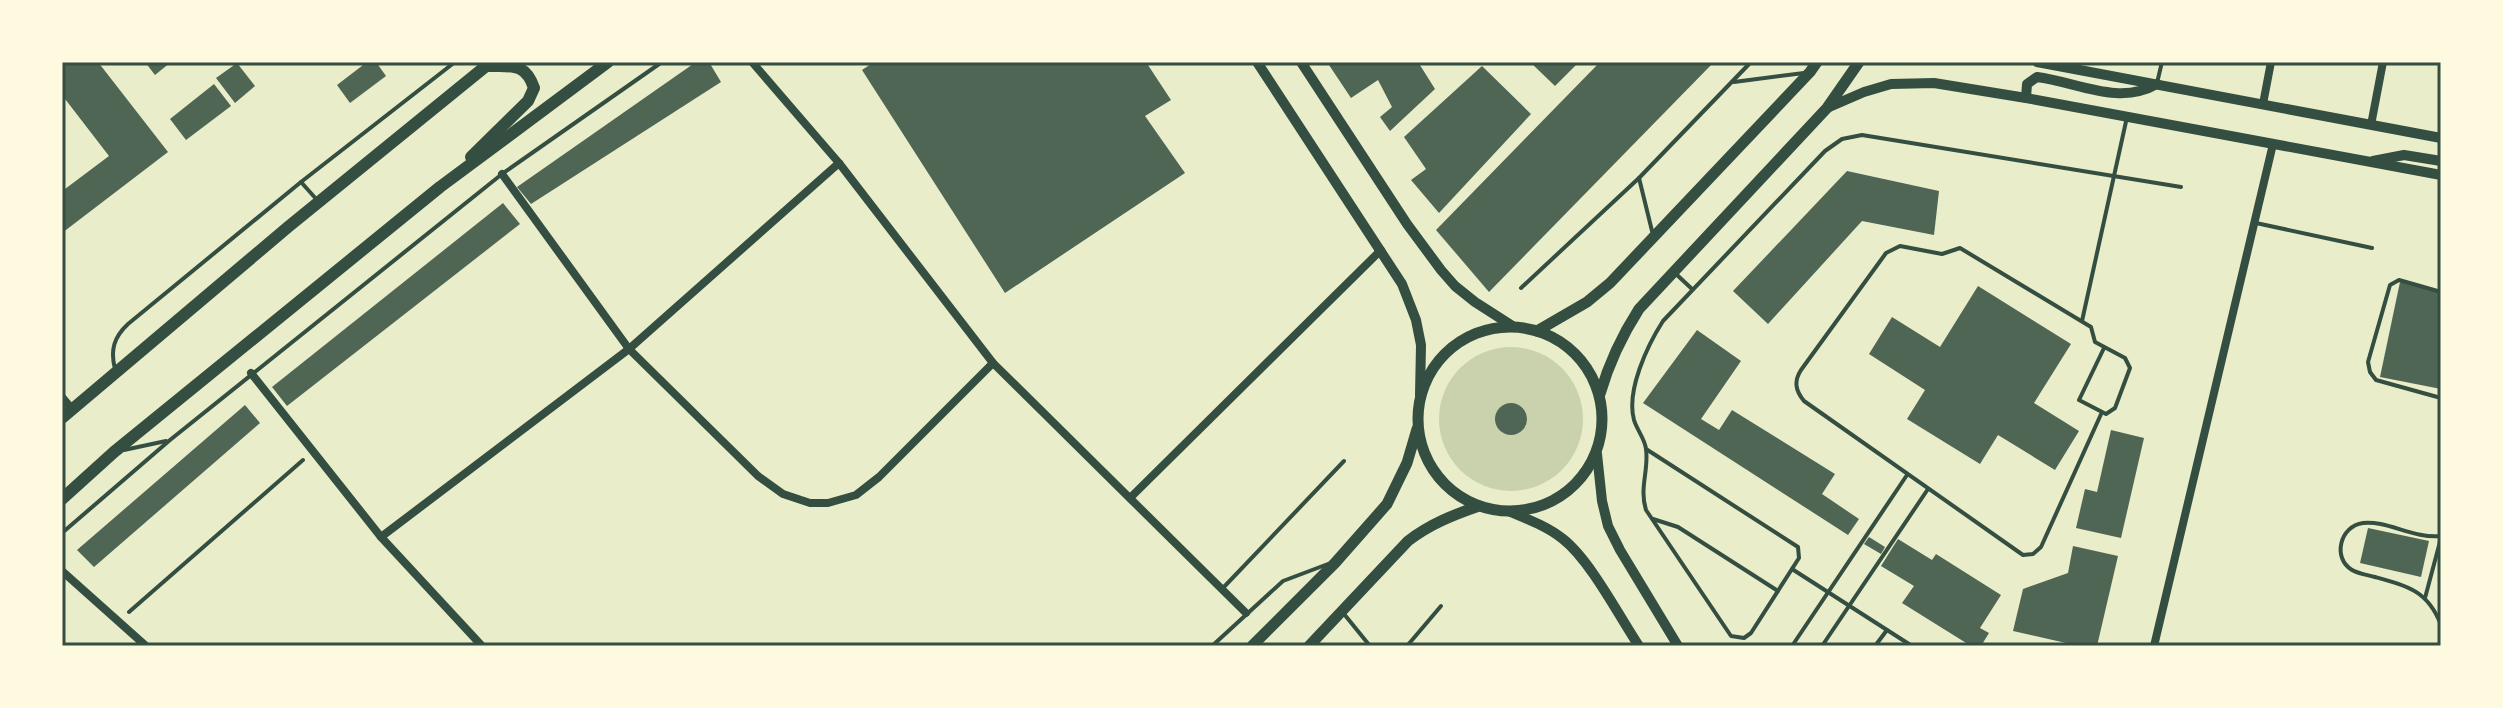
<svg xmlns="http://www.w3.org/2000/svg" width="2503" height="708" font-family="'Fira Sans Condensed',sans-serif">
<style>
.green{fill:#cad2ad}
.building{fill:#4f6655}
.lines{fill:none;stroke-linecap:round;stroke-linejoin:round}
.path{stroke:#344e41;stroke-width:4}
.service{stroke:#344e41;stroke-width:4}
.minor{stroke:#344e41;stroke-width:8}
.tertiary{stroke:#344e41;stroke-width:10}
.secondary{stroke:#344e41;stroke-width:11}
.primary{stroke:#344e41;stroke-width:12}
.neatline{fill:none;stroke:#344e41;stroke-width:3}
</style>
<rect width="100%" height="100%" fill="#e9edc9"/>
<circle class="green" cx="1511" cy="419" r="72"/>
<g class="building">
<path d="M 62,62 L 98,62 L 168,152 L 62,233 L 62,185 L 65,189 L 109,156 L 62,95 Z"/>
<path d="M 145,62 L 171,62 L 155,75 Z"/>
<path d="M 367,62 L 376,62 L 386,76 L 350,103 L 337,85 Z"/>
<path d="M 696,62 L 709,62 L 721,82 L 531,204 L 517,187 Z"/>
<path d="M 874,62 L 1146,62 L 1171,100 L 1145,116 L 1185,173 L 1005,293 L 862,70 Z"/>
<path d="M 1327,62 L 1418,62 L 1435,89 L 1390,131 L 1380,117 L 1392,107 L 1378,80 L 1351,98 Z"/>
<path d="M 1530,62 L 1579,62 L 1555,86 Z"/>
<path d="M 1600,62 L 1714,62 L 1489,292 L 1436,230 Z"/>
<path d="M 237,63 L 255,86 L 235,103 L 216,78 Z"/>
<path d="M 1482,66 L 1531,114 L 1439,213 L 1411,180 L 1426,169 L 1404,137 Z"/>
<path d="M 214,84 L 231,106 L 186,140 L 170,119 Z"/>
<path d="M 1847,171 L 1939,191 L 1934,235 L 1862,221 L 1768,324 L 1733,291 Z"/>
<path d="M 503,203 L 520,224 L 287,406 L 272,387 Z"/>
<path d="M 2400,282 L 2441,291 L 2441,389 L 2380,377 Z"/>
<path d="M 1978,286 L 2071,344 L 2034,403 L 2079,431 L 2055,470 L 1998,435 L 1980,464 L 1907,419 L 1925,390 L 1869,354 L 1892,317 L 1940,347 Z"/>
<path d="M 1697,330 L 1741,361 L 1701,419 L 1719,430 L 1732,410 L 1835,474 L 1822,494 L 1859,519 L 1848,535 L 1643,403 Z"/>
<circle cx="1511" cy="419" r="16"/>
<path d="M 245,405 L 260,423 L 94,567 L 77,550 Z"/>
<path d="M 2111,430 L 2144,438 L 2121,538 L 2076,528 L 2085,489 L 2097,492 Z"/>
<path d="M 2368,528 L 2429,541 L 2421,577 L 2360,563 Z"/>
<path d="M 1869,537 L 1885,547 L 1881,554 L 1864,544 Z"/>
<path d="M 1898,539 L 1932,560 L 1936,554 L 2001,595 L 1980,628 L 1989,633 L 1981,646 L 1971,646 L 1902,603 L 1914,586 L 1881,566 Z"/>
<path d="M 2073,546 L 2118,556 L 2097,646 L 2079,646 L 2013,631 L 2023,589 L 2068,573 Z"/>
</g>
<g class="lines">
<path class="path" d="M 129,612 L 303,460"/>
<g class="service">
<path d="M 1734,82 L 1804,73"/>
<path d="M 2157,83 L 2162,62"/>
<path d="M 1639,178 L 1653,235"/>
<path d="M 301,182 L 318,201"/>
<path d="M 2256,223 L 2372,248"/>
<path d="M 1676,274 L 1692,289"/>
<path d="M 1521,288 L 1639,178 L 1751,62"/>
<path d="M 2441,292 L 2399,280 L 2390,285 L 2368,362 L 2370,372 L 2376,380 L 2441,398"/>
<path d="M 2082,321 L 2127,117"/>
<path d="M 115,369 C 110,350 114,337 128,324 L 301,182 L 455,62"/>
<path d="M 2102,412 L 2041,547 L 2033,554 L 2023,555 L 1804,401 C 1795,390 1794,381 1801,370 L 1886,253 L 1900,246 L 1942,254 L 1960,248 L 2091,327 L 2095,342 L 2125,358 L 2130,368 L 2115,408 L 2106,414 L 2079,400 L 2104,348"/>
<path d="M 1646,449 L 1798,547 L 1799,558 L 1751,633 L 1744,638 L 1731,636 L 1646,510 C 1639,488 1649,470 1646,449 C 1645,439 1637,430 1634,420 C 1626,391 1647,346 1663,321 L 1825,151 L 1842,139 L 1862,135 L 2181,187"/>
<path d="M 124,450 L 166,441"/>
<path d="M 1653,519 L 1678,527 L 1778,591"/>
<path d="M 62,533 L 170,440 L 502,174 L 662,62"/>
<path d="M 2441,536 C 2414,539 2386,520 2363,523 C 2340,526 2332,558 2352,570 C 2359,574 2368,575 2375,577 C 2408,586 2428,591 2441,625"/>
<path d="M 1792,569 L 1912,646"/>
<path d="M 1222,589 L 1344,461"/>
<path d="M 2425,598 L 2441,538"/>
<path d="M 1344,614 L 1370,646"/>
<path d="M 1212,646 L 1283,581 L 1328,564"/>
<path d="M 1407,646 L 1441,606"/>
<path d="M 1792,646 L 1907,475"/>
<path d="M 1822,646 L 1928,489"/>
<path d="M 1875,646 L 1887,630"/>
</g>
<g class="minor">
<path d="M 752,62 L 839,163 L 993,363 L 1246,613"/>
<path d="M 2263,104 L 2271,62"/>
<path d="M 2371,125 L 2383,62"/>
<path d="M 502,174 L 629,349 L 758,476 L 783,494 L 810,503 L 828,503 L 856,495 L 879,477 L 993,363"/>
<path d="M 251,373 L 381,537 L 482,646"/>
<path d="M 62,397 L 72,409"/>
<path d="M 1130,498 L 1381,250"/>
<path d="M 381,537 L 629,349 L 839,163"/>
<path d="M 62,571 L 146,646"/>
<path d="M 2154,646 L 2273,144"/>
</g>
<g class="tertiary">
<path d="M 1257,62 L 1402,284 L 1416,320 L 1421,345 L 1420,395"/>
<path d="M 1301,62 L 1407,224 L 1441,270 L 1455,286 L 1475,302 L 1514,327"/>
<path d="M 2037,62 L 2441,138"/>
<path d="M 2026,98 L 2027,84 L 2037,77 C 2077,82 2119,106 2157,84"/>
<path d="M 1827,108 L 1864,92 L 1891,84 L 1934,83 L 2026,98 L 2441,175"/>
<path d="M 2373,161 L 2404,155 L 2441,161"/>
<path d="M 1597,454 L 1602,501 L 1608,526 L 1620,550 L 1678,646"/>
<path d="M 1508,511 C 1527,519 1547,526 1563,539 C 1590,560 1619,616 1639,646"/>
</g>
<g class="secondary">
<circle cx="1510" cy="419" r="92"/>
<path d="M 1537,331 L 1587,302 L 1610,283 L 1810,72 L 1817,62"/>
<path d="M 1600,394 C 1609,363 1621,337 1639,309 L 1827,108 L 1859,62"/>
<path d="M 1252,646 L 1335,563 L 1387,504 L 1407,463 L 1417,429"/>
<path d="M 1309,646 L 1408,541 C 1430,524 1453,515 1479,506"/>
</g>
<g class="primary">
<path d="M 471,157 L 528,101 L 534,88 C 525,61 510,67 485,66"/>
<path d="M 62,418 L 288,227 L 491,62"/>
<path d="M 62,499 L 114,452 L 440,187 L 608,62"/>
</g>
</g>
<rect width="2503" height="708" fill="none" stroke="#fefae0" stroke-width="128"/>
<rect x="64" y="64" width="2375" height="580" class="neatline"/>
</svg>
